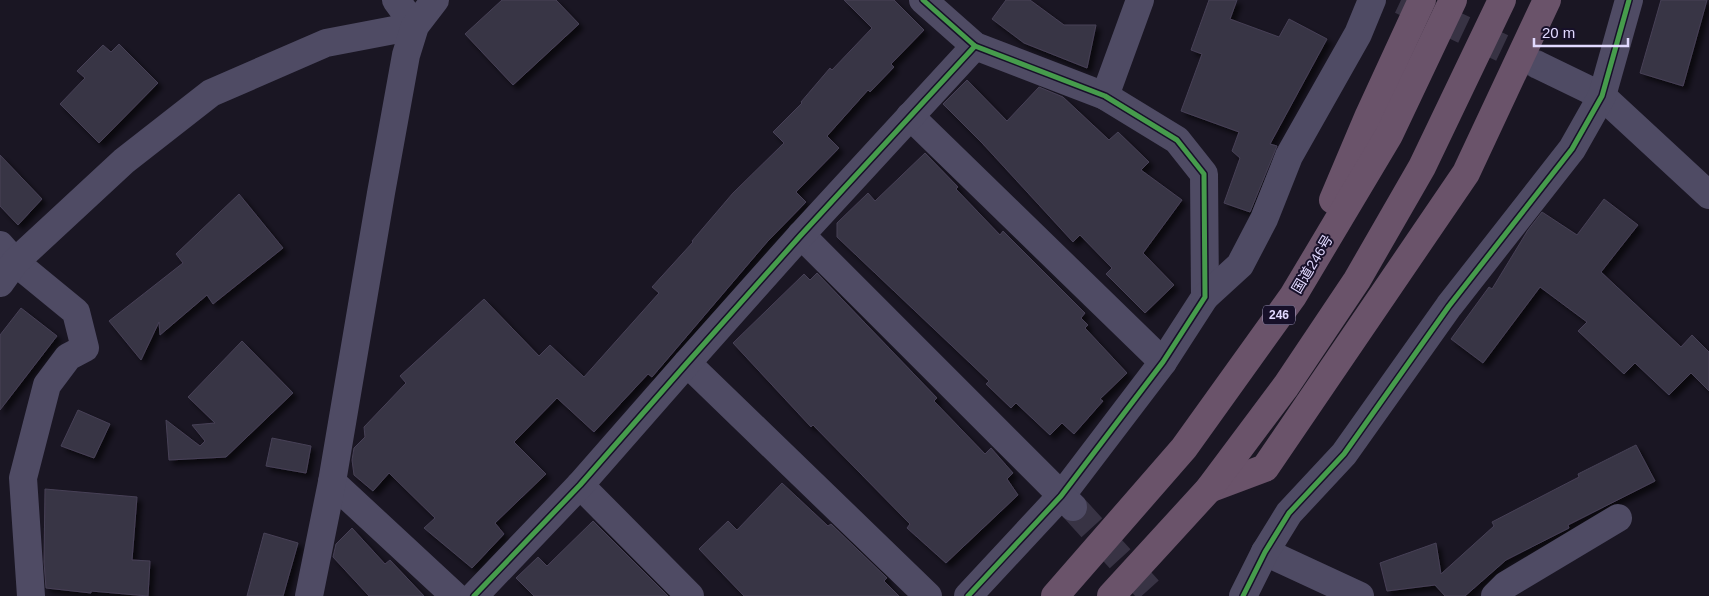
<svg xmlns="http://www.w3.org/2000/svg" width="1709" height="596" font-family="Arial,'Noto Sans JP',sans-serif">
<style>
.building{fill:#393445;stroke:#474156;filter:url(#shadow)}
.lines{fill:none;stroke-linecap:round;stroke-linejoin:round}
.minor-tunnel{stroke:#383344;stroke-width:28;stroke-dasharray:28 14;stroke-linecap:butt}
.minor{stroke:#4f4b64;stroke-width:28}
.highway{stroke:#6a536a;stroke-width:28}
.cycleway-casing{stroke:#171029;stroke-width:8}
.cycleway{stroke:#469c4c;stroke-width:5}
.labels{text-anchor:middle;stroke-width:4;stroke-linejoin:round;paint-order:stroke}
.shield{fill:#171029;stroke:#a49dbf;stroke-width:1}
.shield-label{font-size:12px;font-weight:bold;fill:#e1d9ff}
.street-label{font-size:14px;fill:#e1d9ff;stroke:#171029}
</style>
<defs>
<filter id="shadow"><feDropShadow dx="4.5" dy="4.5" stdDeviation="2.5" flood-color="#0009"/></filter>
</defs>
<rect width="100%" height="100%" fill="#1a1623"/>
<g class="building">
<path d="M 502,0 L 556,0 L 579,24 L 513,85 L 465,34 Z"/>
<path d="M 844,0 L 894,0 L 924,30 L 891,64 L 894,67 L 870,92 L 868,90 L 827,136 L 839,148 L 796,192 L 806,202 L 767,242 L 652,377 L 648,374 L 594,432 L 557,398 L 514,442 L 546,474 L 495,523 L 504,534 L 472,568 L 424,528 L 435,518 L 389,473 L 373,491 L 354,475 L 352,460 L 354,448 L 365,437 L 364,427 L 406,383 L 400,376 L 484,299 L 539,356 L 550,345 L 584,377 L 659,293 L 652,287 L 693,242 L 692,241 L 733,193 L 784,143 L 773,132 L 802,103 L 801,102 L 830,68 L 832,70 L 872,28 Z"/>
<path d="M 1006,0 L 1030,0 L 1064,25 L 1096,25 L 1087,68 L 1024,43 L 992,19 Z"/>
<path d="M 1209,0 L 1237,0 L 1230,19 L 1279,37 L 1289,19 L 1327,39 L 1270,144 L 1277,146 L 1250,212 L 1224,203 L 1240,158 L 1232,151 L 1239,132 L 1181,111 L 1202,54 L 1191,50 Z"/>
<path d="M 1661,0 L 1707,0 L 1683,86 L 1640,73 Z"/>
<path d="M 119,44 L 158,83 L 99,143 L 60,104 L 85,78 L 77,71 L 103,45 L 111,52 Z"/>
<path d="M 967,80 L 1007,121 L 1039,87 L 1063,97 L 1109,140 L 1118,132 L 1149,162 L 1141,170 L 1182,200 L 1143,253 L 1174,285 L 1145,313 L 1106,274 L 1112,268 L 1080,235 L 1073,242 L 983,144 L 943,104 Z"/>
<path d="M 925,153 L 958,187 L 956,189 L 1000,235 L 1003,231 L 1085,313 L 1081,318 L 1088,325 L 1085,328 L 1127,373 L 1100,399 L 1103,401 L 1074,434 L 1062,423 L 1050,435 L 1016,403 L 1011,408 L 986,384 L 989,381 L 837,237 L 837,223 L 868,193 L 875,201 Z"/>
<path d="M 0,155 L 42,199 L 18,225 L 0,206 Z"/>
<path d="M 239,194 L 283,248 L 213,304 L 207,295 L 160,335 L 159,322 L 141,360 L 109,321 L 183,263 L 176,254 Z"/>
<path d="M 1604,199 L 1638,225 L 1601,272 L 1681,347 L 1692,335 L 1709,352 L 1709,391 L 1691,373 L 1669,395 L 1635,363 L 1624,374 L 1578,331 L 1587,322 L 1540,287 L 1483,363 L 1451,339 L 1489,287 L 1492,289 L 1528,230 L 1542,212 L 1577,235 Z"/>
<path d="M 817,273 L 937,398 L 934,401 L 985,454 L 991,448 L 1013,473 L 1007,479 L 1018,495 L 946,563 L 907,528 L 910,524 L 813,425 L 811,427 L 733,343 L 804,274 L 810,280 Z"/>
<path d="M 21,308 L 57,336 L 0,410 L 0,335 Z"/>
<path d="M 242,341 L 293,393 L 226,457 L 169,460 L 166,420 L 200,446 L 205,441 L 192,425 L 215,423 L 188,397 Z"/>
<path d="M 78,410 L 110,424 L 94,458 L 61,446 Z"/>
<path d="M 272,438 L 311,446 L 306,473 L 266,466 Z"/>
<path d="M 1636,445 L 1655,481 L 1568,525 L 1569,528 L 1506,560 L 1465,596 L 1445,596 L 1435,585 L 1387,591 L 1380,563 L 1436,543 L 1441,574 L 1494,526 L 1492,522 L 1579,477 L 1578,474 Z"/>
<path d="M 782,483 L 828,526 L 831,524 L 887,578 L 884,581 L 899,596 L 744,596 L 699,549 L 728,521 L 737,530 Z"/>
<path d="M 45,489 L 137,497 L 132,560 L 150,561 L 148,596 L 91,591 L 91,593 L 46,588 L 44,562 Z"/>
<path d="M 593,521 L 668,596 L 534,596 L 516,578 L 538,557 L 547,566 Z"/>
<path d="M 352,528 L 385,564 L 390,560 L 424,596 L 369,596 L 333,557 L 336,544 Z"/>
<path d="M 264,533 L 298,543 L 283,596 L 247,596 Z"/>
</g>
<g class="lines">
<g class="minor-tunnel">
<path d="M 1401,0 L 1538,65"/>
<path d="M 1073,507 L 1154,596"/>
</g>
<g class="minor">
<path d="M 923,0 L 975,46 L 1105,96 L 1177,140 L 1204,174 L 1205,297 L 1163,362 L 1061,496 L 968,596"/>
<path d="M 1538,65 L 1602,96 L 1709,195"/>
<path d="M 1105,96 L 1140,0"/>
<path d="M 910,116 L 1163,362"/>
<path d="M 801,235 L 1073,507"/>
<path d="M 0,245 L 15,262 L 76,312 L 85,348 L 68,357 L 47,385 L 23,478 L 31,596"/>
<path d="M 0,283 L 15,262 L 124,161 L 211,93 L 326,43 L 415,26 L 396,0"/>
<path d="M 1205,297 L 1240,265 L 1264,219 L 1289,156 L 1358,34 L 1372,0"/>
<path d="M 687,363 L 928,596"/>
<path d="M 332,482 L 455,596"/>
<path d="M 580,485 L 690,596"/>
<path d="M 1265,552 L 1360,596"/>
<path d="M 309,596 L 332,482 L 381,193 L 406,55 L 415,26 L 435,0"/>
<path d="M 474,596 L 580,485 L 687,363 L 801,235 L 975,46"/>
<path d="M 1243,596 L 1265,552 L 1289,513 L 1344,454 L 1449,306 L 1572,149 L 1602,96 L 1629,0"/>
<path d="M 1495,596 L 1506,585 L 1618,518"/>
</g>
<g class="highway">
<path d="M 1333,200 L 1369,115 L 1422,0"/>
<path d="M 1209,489 L 1265,468 L 1466,173 L 1547,0"/>
<path d="M 1055,596 L 1184,448 L 1293,296 L 1389,135 L 1453,0"/>
<path d="M 1111,596 L 1209,489 L 1286,386 L 1357,280 L 1422,167 L 1502,0"/>
</g>
<defs>
<g id="cycleway">
<path d="M 923,0 L 975,46 L 1105,96 L 1177,140 L 1204,174 L 1205,297 L 1163,362 L 1061,496 L 968,596"/>
<path d="M 474,596 L 580,485 L 687,363 L 801,235 L 975,46"/>
<path d="M 1243,596 L 1265,552 L 1289,513 L 1344,454 L 1449,306 L 1572,149 L 1602,96 L 1629,0"/>
</g>
</defs>
<use href="#cycleway" class="cycleway-casing"/>
<use href="#cycleway" class="cycleway"/>
</g>
<g class="labels">
<rect class="shield" x="1263" y="305.5" width="32" height="19" rx="4"/>
<g class="shield-label">
<text x="1279" y="319">246</text>
</g>
<g class="street-label">
<text transform="translate(1312 264) rotate(-59)" y="5">国道246号</text>
</g>
</g>
<path d="M1534 38v8h94v-8" fill="none" stroke="#e1d9ff" stroke-width="2.5"/>
<text x="1542" y="38" font-size="15" fill="#e1d9ff" stroke="#171029" stroke-width="4" paint-order="stroke">20 m</text>
</svg>
